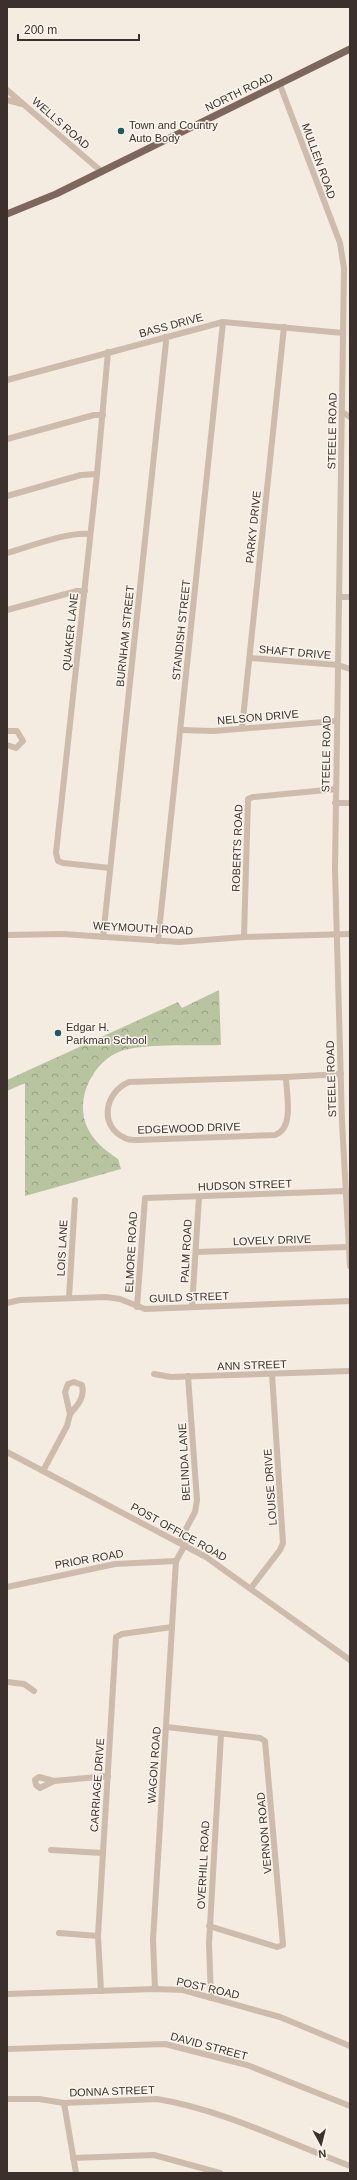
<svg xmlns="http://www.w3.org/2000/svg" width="357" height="2180" font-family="Helvetica,sans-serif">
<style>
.park{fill:url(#park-crowns)}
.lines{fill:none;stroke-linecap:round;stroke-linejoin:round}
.minor{stroke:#cdbbac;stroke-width:6}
.major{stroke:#7d675c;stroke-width:7}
.poi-dot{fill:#1f5a5e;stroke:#fbf5ee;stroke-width:1.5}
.labels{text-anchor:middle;stroke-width:3;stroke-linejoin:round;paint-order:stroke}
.street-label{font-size:11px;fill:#3b302b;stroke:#fbf5ee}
.poi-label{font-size:11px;fill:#3b302b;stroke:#fbf5ee;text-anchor:start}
</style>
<defs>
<pattern id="park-crowns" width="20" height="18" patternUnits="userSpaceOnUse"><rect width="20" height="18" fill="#b8c4a0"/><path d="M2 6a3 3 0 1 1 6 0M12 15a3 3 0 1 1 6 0" fill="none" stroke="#97a083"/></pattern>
</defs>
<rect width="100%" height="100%" fill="#f4ebe1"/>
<path class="park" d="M 219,990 L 221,1045 C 193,1046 151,1043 124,1050 C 94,1059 74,1098 87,1127 C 94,1142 105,1150 118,1159 L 121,1169 L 25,1196 L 25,1083 L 7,1091 L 7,1080 L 178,1002 L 182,1008 Z"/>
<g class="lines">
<g class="minor">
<path d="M 280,85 L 340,243 L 344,268 L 335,869 L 342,1122 L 350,1266"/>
<path d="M 7,90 L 102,172"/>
<path d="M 7,100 L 22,104"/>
<path d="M 108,352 L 97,474 L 56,853 L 58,861 L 63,863 L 110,868"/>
<path d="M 7,380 L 223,322 L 343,333"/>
<path d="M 342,412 L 350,417"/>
<path d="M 7,439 L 94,415 L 103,415"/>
<path d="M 7,496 L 81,475 L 97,474"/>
<path d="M 7,553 C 29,547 69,531 90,534"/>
<path d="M 339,597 L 350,597"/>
<path d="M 7,610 L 77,591 L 85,591"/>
<path d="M 250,658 L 338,665 L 350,669"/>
<path d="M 242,728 L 284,327"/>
<path d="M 181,730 L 214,731 L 336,721"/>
<path d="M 7,731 L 17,731 L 23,741 L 16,748 L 7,745"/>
<path d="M 335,803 L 350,803"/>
<path d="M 7,935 L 63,934 L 179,942 L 244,937 L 350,934"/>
<path d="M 103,937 L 166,342 L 165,337"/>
<path d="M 244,937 L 248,799 L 253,797 L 336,789"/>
<path d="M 158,941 L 223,322"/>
<path d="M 286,1077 C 286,1093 295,1128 275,1135 L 137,1140 C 133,1140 128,1140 125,1138 C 98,1126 105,1092 129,1082 Z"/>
<path d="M 286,1077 L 341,1074"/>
<path d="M 196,1252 L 348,1247"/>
<path d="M 69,1297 L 75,1200"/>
<path d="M 7,1303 L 20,1300 L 106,1297 L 120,1299 L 145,1309 L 350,1301"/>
<path d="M 137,1307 L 145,1198 L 346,1191 L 350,1193"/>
<path d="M 192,1307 L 199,1197"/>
<path d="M 154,1374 L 171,1377 L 350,1371"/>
<path d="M 74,1382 L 82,1385 C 85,1397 78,1405 70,1414 L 65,1392 L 68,1384 Z"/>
<path d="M 7,1452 L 206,1557 L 350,1660"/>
<path d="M 43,1471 L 67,1426 L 70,1414"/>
<path d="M 179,1542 L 195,1512 L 197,1500 L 188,1376"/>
<path d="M 7,1587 L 115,1564 L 176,1561"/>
<path d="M 251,1588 L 280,1550 L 283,1543 L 272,1374"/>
<path d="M 7,1682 L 24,1684 L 34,1691"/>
<path d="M 167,1727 L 260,1738 L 265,1741 L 283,1945 L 277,1947 L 209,1926"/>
<path d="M 54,1781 L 40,1788 L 36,1785 L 35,1780 L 39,1777 L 54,1781 L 108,1776"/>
<path d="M 51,1850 L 103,1853"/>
<path d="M 59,1933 L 98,1936"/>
<path d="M 155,1989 L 153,1940 L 176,1561 L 185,1545"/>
<path d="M 101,1991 L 98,1936 L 116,1637 L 122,1634 L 172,1627"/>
<path d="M 7,1994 L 155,1989 L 183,1990 L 280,2017 L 350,2046"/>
<path d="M 211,1998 L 209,1944 L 221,1734"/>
<path d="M 7,2049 L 165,2044 L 247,2065 L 350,2106"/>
<path d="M 7,2099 L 39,2099 L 64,2103 L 157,2099 C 224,2110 286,2142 350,2166"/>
<path d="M 64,2103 L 76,2173"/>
<path d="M 73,2158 L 154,2155 L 220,2173"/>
</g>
<path class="major" d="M 7,214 L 56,194 L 350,49"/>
</g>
<g class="poi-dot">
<circle cx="121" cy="131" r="4"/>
<circle cx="58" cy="1033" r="4"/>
</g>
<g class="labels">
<g class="street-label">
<text transform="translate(239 92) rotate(-26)" y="4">NORTH ROAD</text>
<text transform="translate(61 123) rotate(41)" y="4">WELLS ROAD</text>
<text transform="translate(319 161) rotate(70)" y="4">MULLEN ROAD</text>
<text transform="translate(171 325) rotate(-15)" y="4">BASS DRIVE</text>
<text transform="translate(332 431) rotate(-89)" y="4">STEELE ROAD</text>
<text transform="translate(253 527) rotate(-84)" y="4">PARKY DRIVE</text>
<text transform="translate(181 630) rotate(-84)" y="4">STANDISH STREET</text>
<text transform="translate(70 632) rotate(-84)" y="4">QUAKER LANE</text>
<text transform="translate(125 636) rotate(-84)" y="4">BURNHAM STREET</text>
<text transform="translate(295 652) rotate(5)" y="4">SHAFT DRIVE</text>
<text transform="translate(258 717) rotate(-5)" y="4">NELSON DRIVE</text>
<text transform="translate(326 754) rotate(-89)" y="4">STEELE ROAD</text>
<text transform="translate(237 848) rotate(-88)" y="4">ROBERTS ROAD</text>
<text transform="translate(143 928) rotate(3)" y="4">WEYMOUTH ROAD</text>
<text transform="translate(331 1079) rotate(-92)" y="4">STEELE ROAD</text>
<text transform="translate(189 1128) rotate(-2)" y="4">EDGEWOOD DRIVE</text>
<text transform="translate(245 1185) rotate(-2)" y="4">HUDSON STREET</text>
<text transform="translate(272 1240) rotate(-2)" y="4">LOVELY DRIVE</text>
<text transform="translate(62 1248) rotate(-87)" y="4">LOIS LANE</text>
<text transform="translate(186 1251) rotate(-87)" y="4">PALM ROAD</text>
<text transform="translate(131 1252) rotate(-87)" y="4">ELMORE ROAD</text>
<text transform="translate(189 1297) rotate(-2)" y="4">GUILD STREET</text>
<text transform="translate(252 1365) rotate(-2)" y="4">ANN STREET</text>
<text transform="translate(184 1462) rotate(-93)" y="4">BELINDA LANE</text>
<text transform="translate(270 1487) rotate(-94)" y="4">LOUISE DRIVE</text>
<text transform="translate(179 1532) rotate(29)" y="4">POST OFFICE ROAD</text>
<text transform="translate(89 1559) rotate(-10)" y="4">PRIOR ROAD</text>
<text transform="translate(154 1765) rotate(-86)" y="4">WAGON ROAD</text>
<text transform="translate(97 1785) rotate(-86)" y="4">CARRIAGE DRIVE</text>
<text transform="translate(264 1833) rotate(-95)" y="4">VERNON ROAD</text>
<text transform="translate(203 1865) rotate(-87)" y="4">OVERHILL ROAD</text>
<text transform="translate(208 1988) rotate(13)" y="4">POST ROAD</text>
<text transform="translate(209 2046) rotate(15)" y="4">DAVID STREET</text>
<text transform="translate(112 2091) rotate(-2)" y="4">DONNA STREET</text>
</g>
<g class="poi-label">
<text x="129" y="129">Town and Country<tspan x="129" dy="13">Auto Body</tspan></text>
<text x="66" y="1031">Edgar H.<tspan x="66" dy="13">Parkman School</tspan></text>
</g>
</g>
<rect width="357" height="2180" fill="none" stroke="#3b302b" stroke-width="16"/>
<g transform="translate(321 2144) rotate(173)" stroke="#fbf5ee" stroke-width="3" paint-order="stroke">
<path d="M0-3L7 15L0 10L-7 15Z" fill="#3b302b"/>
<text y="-6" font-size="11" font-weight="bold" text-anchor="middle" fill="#3b302b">N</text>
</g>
<path d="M18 34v6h121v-6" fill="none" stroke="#3b302b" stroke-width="2"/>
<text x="24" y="34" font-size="12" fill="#3b302b" stroke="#fbf5ee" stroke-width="3" paint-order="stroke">200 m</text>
</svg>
